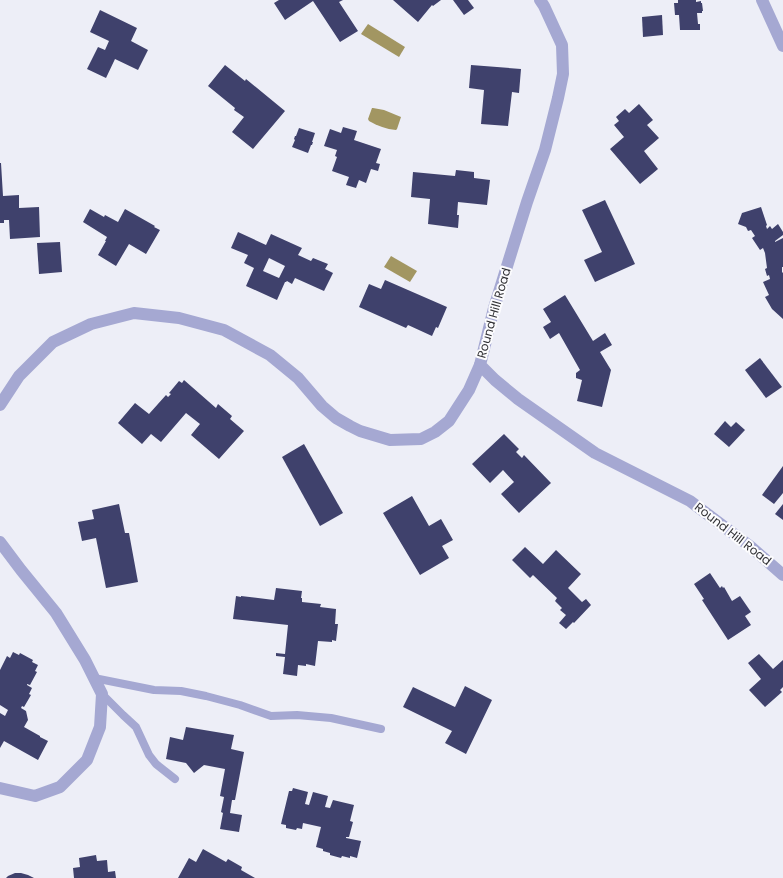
<svg xmlns="http://www.w3.org/2000/svg" width="783" height="878" font-family="Poppins,sans-serif">
<style>
.water{fill:#a29662}
.building{fill:#3f416c;fill-rule:evenodd}
.lines{fill:none;stroke-linecap:round;stroke-linejoin:round}
.lane{stroke:#a5a8d2;stroke-width:8}
.street{stroke:#a5a8d2;stroke-width:12}
.labels{text-anchor:middle;stroke-width:4;stroke-linejoin:round;paint-order:stroke}
.street-label{font-size:12px;fill:#323236;stroke:#fcfcfe}
</style>
<rect width="100%" height="100%" fill="#edeef7"/>
<g class="water">
<path d="M 368,24 L 405,47 L 399,57 L 361,34 Z"/>
<path d="M 372,108 L 373,108 L 384,110 L 401,117 L 397,129 L 396,130 C 386,129 378,126 369,121 L 368,119 Z"/>
<path d="M 391,256 L 417,271 L 410,282 L 384,267 Z"/>
</g>
<g class="building">
<path d="M 279,0 L 343,0 L 339,2 L 358,31 L 340,42 L 313,1 L 285,20 L 274,3 Z"/>
<path d="M 393,0 L 441,0 L 433,6 L 432,5 L 418,22 Z"/>
<path d="M 453,0 L 468,0 L 474,8 L 464,15 Z"/>
<path d="M 678,0 L 696,0 L 696,2 L 701,1 L 701,3 L 702,3 L 703,11 L 702,11 L 702,13 L 697,13 L 698,24 L 700,24 L 700,30 L 680,30 L 679,15 L 675,15 L 674,3 L 678,3 Z"/>
<path d="M 100,10 L 137,28 L 131,41 L 148,50 L 138,70 L 115,59 L 106,78 L 87,69 L 98,47 L 105,50 L 109,41 L 90,32 Z"/>
<path d="M 662,15 L 663,35 L 643,37 L 642,17 Z"/>
<path d="M 225,65 L 245,81 L 246,79 L 285,111 L 253,149 L 232,132 L 244,117 L 234,110 L 235,108 L 208,86 Z"/>
<path d="M 471,65 L 521,69 L 519,93 L 512,92 L 508,126 L 481,124 L 484,90 L 469,88 Z"/>
<path d="M 639,104 L 653,120 L 647,125 L 659,138 L 644,151 L 658,169 L 640,184 L 610,149 L 624,137 L 614,125 L 619,121 L 616,117 L 625,109 L 629,113 Z"/>
<path d="M 343,127 L 357,131 L 354,140 L 381,149 L 376,163 L 380,164 L 378,171 L 371,169 L 366,183 L 359,180 L 356,188 L 346,185 L 349,177 L 332,171 L 337,157 L 335,156 L 337,150 L 324,146 L 330,129 L 341,133 Z"/>
<path d="M 299,128 L 315,133 L 312,142 L 313,142 L 312,145 L 311,145 L 308,153 L 292,147 L 295,140 L 294,139 L 295,136 L 296,136 Z"/>
<path d="M 0,163 L 1,163 L 3,196 L 19,195 L 19,208 L 39,207 L 40,237 L 10,239 L 9,220 L 4,220 L 4,223 L 0,223 Z"/>
<path d="M 456,170 L 474,172 L 474,178 L 490,180 L 487,205 L 458,202 L 457,215 L 459,215 L 458,228 L 428,224 L 430,199 L 411,197 L 413,172 L 455,176 Z"/>
<path d="M 605,200 L 635,264 L 595,282 L 584,260 L 602,252 L 582,210 Z"/>
<path d="M 761,207 L 767,225 L 766,226 L 767,229 L 770,226 L 772,229 L 778,224 L 783,232 L 783,235 L 775,241 L 775,242 L 783,238 L 783,267 L 782,267 L 782,273 L 783,272 L 783,319 L 772,309 L 765,297 L 769,295 L 763,282 L 770,279 L 769,275 L 767,276 L 765,269 L 767,268 L 765,253 L 763,248 L 760,250 L 752,238 L 755,236 L 751,230 L 748,231 L 746,227 L 738,224 L 742,213 Z"/>
<path d="M 90,209 L 104,217 L 105,215 L 118,222 L 125,209 L 155,226 L 154,227 L 160,230 L 146,254 L 129,244 L 116,266 L 98,255 L 106,241 L 105,241 L 107,237 L 83,222 Z"/>
<path d="M 238,232 L 266,245 L 271,234 L 302,248 L 298,255 L 311,261 L 313,258 L 328,264 L 325,269 L 333,273 L 324,291 L 295,278 L 292,284 L 287,281 L 286,282 L 285,282 L 277,300 L 246,286 L 254,268 L 244,263 L 248,255 L 231,248 ZM 269,258 L 285,266 L 279,278 L 263,271 Z"/>
<path d="M 60,242 L 62,272 L 39,274 L 37,243 Z"/>
<path d="M 385,280 L 447,307 L 438,328 L 436,327 L 432,336 L 408,325 L 406,328 L 359,307 L 369,284 L 381,289 Z"/>
<path d="M 565,295 L 593,341 L 605,333 L 612,345 L 600,352 L 611,370 L 602,407 L 577,401 L 582,380 L 576,378 L 576,373 L 580,370 L 559,333 L 550,339 L 543,327 L 551,322 L 543,309 Z"/>
<path d="M 760,358 L 782,387 L 766,398 L 745,370 Z"/>
<path d="M 184,380 L 216,408 L 218,404 L 232,416 L 230,419 L 244,431 L 219,459 L 191,435 L 200,424 L 186,413 L 161,442 L 151,434 L 142,444 L 118,423 L 135,403 L 149,414 L 166,395 L 168,397 L 171,394 L 169,393 L 179,381 L 182,383 Z"/>
<path d="M 725,421 L 731,427 L 736,422 L 745,430 L 729,447 L 714,434 Z"/>
<path d="M 504,434 L 519,449 L 516,452 L 522,458 L 524,455 L 551,483 L 519,513 L 501,494 L 514,482 L 503,470 L 490,483 L 472,464 Z"/>
<path d="M 304,444 L 343,513 L 320,526 L 282,457 Z"/>
<path d="M 783,466 L 783,493 L 774,504 L 762,495 Z"/>
<path d="M 412,496 L 429,526 L 441,519 L 453,540 L 442,546 L 449,558 L 420,575 L 383,513 Z"/>
<path d="M 119,504 L 125,533 L 129,533 L 138,582 L 106,588 L 96,538 L 82,541 L 78,522 L 94,519 L 92,510 Z"/>
<path d="M 783,504 L 783,520 L 775,514 Z"/>
<path d="M 525,547 L 543,564 L 556,550 L 581,574 L 568,588 L 582,602 L 586,599 L 591,605 L 574,623 L 573,622 L 566,629 L 559,623 L 566,615 L 560,610 L 562,608 L 555,601 L 557,598 L 533,575 L 530,578 L 512,560 Z"/>
<path d="M 710,573 L 720,588 L 722,586 L 723,588 L 724,587 L 732,601 L 740,596 L 751,612 L 745,616 L 751,625 L 728,640 L 702,600 L 704,599 L 694,584 Z"/>
<path d="M 276,588 L 302,591 L 301,598 L 302,598 L 302,602 L 321,604 L 320,607 L 336,609 L 335,624 L 338,624 L 336,641 L 332,640 L 332,642 L 318,641 L 315,666 L 306,664 L 306,666 L 298,665 L 297,676 L 283,674 L 285,657 L 276,656 L 276,653 L 285,654 L 288,625 L 233,619 L 236,596 L 241,597 L 241,596 L 274,600 Z"/>
<path d="M 13,652 L 19,655 L 20,653 L 33,660 L 32,662 L 38,665 L 35,671 L 37,672 L 30,685 L 27,684 L 27,685 L 32,688 L 29,694 L 31,695 L 24,707 L 22,706 L 21,708 L 26,711 L 28,720 L 24,727 L 40,736 L 40,737 L 48,741 L 38,760 L 4,741 L 0,748 L 0,713 L 5,716 L 8,710 L 0,705 L 0,670 L 7,656 L 10,658 Z"/>
<path d="M 759,654 L 773,669 L 783,660 L 783,687 L 780,690 L 782,692 L 765,707 L 749,690 L 761,679 L 748,663 Z"/>
<path d="M 465,686 L 492,700 L 466,754 L 445,743 L 452,731 L 403,707 L 413,687 L 455,707 Z"/>
<path d="M 186,727 L 234,735 L 231,749 L 244,752 L 235,800 L 232,800 L 230,813 L 242,815 L 239,832 L 220,829 L 223,813 L 221,812 L 224,797 L 220,796 L 225,769 L 204,765 L 194,773 L 186,763 L 166,759 L 170,737 L 183,740 Z"/>
<path d="M 293,788 L 308,792 L 305,804 L 309,805 L 313,792 L 328,796 L 325,807 L 330,808 L 333,800 L 354,805 L 350,821 L 353,822 L 349,837 L 346,837 L 346,838 L 361,841 L 357,858 L 350,856 L 350,858 L 342,856 L 341,858 L 330,855 L 330,853 L 323,851 L 323,849 L 316,847 L 321,827 L 303,823 L 302,829 L 297,828 L 296,830 L 286,828 L 286,825 L 281,824 L 289,791 L 292,791 Z"/>
<path d="M 203,849 L 226,862 L 228,859 L 242,867 L 241,870 L 255,878 L 178,878 L 189,858 L 196,862 Z"/>
<path d="M 96,855 L 97,861 L 107,860 L 108,872 L 115,871 L 116,878 L 74,878 L 73,868 L 80,867 L 79,858 Z"/>
<path d="M 15,873 L 21,873 L 28,875 L 34,878 L 6,878 L 8,876 Z"/>
</g>
<g class="lines">
<g class="lane">
<path d="M 94,678 L 154,690 L 181,691 L 206,696 L 240,705 L 271,716 L 297,715 L 331,718 L 381,729"/>
<path d="M 102,694 L 123,715 L 136,727 L 149,755 L 156,764 L 175,779"/>
</g>
<g class="street">
<path d="M 540,0 L 544,6 L 562,45 L 563,74 L 558,98 L 545,150 L 527,202 L 494,308 L 480,365 L 495,380 L 518,399 L 595,453 L 690,501 L 751,547 L 783,575"/>
<path d="M 762,0 L 783,46"/>
<path d="M 0,405 L 19,376 L 53,342 L 91,324 L 134,313 L 179,318 L 224,330 L 270,355 L 298,378 L 322,406 L 336,418 L 350,426 L 360,431 L 390,440 L 421,439 L 435,432 L 449,421 L 469,390 L 480,365"/>
<path d="M 0,542 L 21,570 L 56,613 L 85,660 L 102,694 L 100,727 L 87,760 L 60,787 L 35,796 L 0,788"/>
</g>
</g>
<g class="labels">
<g class="street-label">
<text transform="translate(494 313) rotate(-74)" y="4">Round Hill Road</text>
<text transform="translate(733 534) rotate(38)" y="4">Round Hill Road</text>
</g>
</g>
</svg>
